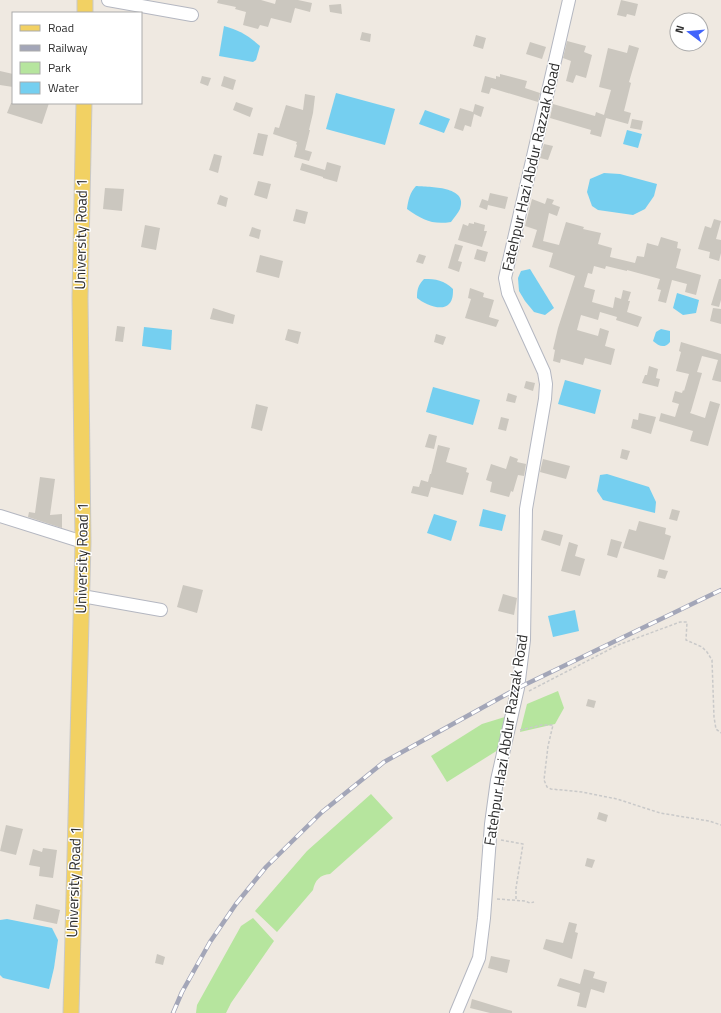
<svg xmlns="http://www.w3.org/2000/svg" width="721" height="1013" font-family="'Titillium Web',sans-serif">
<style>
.green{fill:#b6e59e}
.water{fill:#75cff0}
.building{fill:#cbc7bf}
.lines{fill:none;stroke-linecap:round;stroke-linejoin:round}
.minor-casing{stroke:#b4b7c1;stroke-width:14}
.major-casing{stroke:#c9c9c9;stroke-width:17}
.path{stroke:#c9c9c9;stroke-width:1.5;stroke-dasharray:3 2;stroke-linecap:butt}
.minor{stroke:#fff;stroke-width:12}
.major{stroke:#f2d163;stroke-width:15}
.rail-casing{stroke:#a3a6b8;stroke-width:4.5}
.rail{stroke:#fff;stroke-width:3;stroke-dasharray:9;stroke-linecap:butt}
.labels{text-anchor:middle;stroke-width:3;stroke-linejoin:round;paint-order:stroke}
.street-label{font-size:15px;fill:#2e2e2e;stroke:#fff}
</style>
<rect width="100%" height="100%" fill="#efe9e1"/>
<g class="green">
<path d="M 558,691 L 564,708 L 555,724 L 520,732 L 527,704 Z"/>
<path d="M 508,716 L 498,750 L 447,782 L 431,756 L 482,724 Z"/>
<path d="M 371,794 L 393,818 L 330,874 C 320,875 315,880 313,890 L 277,932 L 255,911 L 307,851 Z"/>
<path d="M 253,918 L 274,941 L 231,1003 L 226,1013 L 196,1013 L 197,1005 L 241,926 Z"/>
</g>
<g class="water">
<path d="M 224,26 C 239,30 249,36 260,46 L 256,60 L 253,62 L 219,56 Z"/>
<path d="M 336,93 L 395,109 L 385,145 L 326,129 Z"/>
<path d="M 425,110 L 450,119 L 444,133 L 419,124 Z"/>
<path d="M 627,130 L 642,134 L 638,148 L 623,144 Z"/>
<path d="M 604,173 L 620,174 L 657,184 L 654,196 L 645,209 L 633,215 L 598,210 L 592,206 L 587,192 L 590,179 Z"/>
<path d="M 416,186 C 429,187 469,186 460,209 C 458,213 454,218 451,222 C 432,225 423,220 407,209 C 408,201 410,192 416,186 Z"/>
<path d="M 530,269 L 554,308 L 545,315 L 534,312 L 525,301 L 519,291 L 518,278 L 521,271 Z"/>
<path d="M 424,279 C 436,279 444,280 453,289 C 453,294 453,300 449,304 C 442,312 424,304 417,298 C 417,290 418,285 424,279 Z"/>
<path d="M 677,293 L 699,300 L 696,313 L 683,315 L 673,308 Z"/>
<path d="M 144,327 L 172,330 L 171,350 L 142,346 Z"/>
<path d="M 661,329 L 670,331 L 670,342 C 664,349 659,346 653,341 L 656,332 Z"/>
<path d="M 565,380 L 601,390 L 595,414 L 558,404 Z"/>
<path d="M 433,387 L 480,400 L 473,425 L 426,412 Z"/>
<path d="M 607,474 L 649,487 L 656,502 L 655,513 L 603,500 L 597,491 L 600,475 Z"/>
<path d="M 483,509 L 506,515 L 502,531 L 479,526 Z"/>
<path d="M 434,514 L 457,521 L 451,541 L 427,533 Z"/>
<path d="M 575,610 L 579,631 L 553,637 L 548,616 Z"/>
<path d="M 7,919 L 52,928 L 58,940 L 54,968 L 49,989 L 3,978 L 0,975 L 0,920 Z"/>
</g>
<g class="building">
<path d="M 218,0 L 261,0 L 275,4 L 276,0 L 298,0 L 312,3 L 310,12 L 295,8 L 291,23 L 271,18 L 268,27 L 260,25 L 258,29 L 243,25 L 246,12 L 235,9 L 236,7 L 217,3 Z"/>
<path d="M 621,0 L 638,4 L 635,16 L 627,14 L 626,17 L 617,15 Z"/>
<path d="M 341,4 L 342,14 L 330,12 L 329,5 Z"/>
<path d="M 362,32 L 371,34 L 370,42 L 360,40 Z"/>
<path d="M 476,35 L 486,38 L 483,49 L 473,46 Z"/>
<path d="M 567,41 L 586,46 L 584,52 L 592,55 L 586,78 L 576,75 L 573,83 L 566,81 L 571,61 L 563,58 Z"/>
<path d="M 530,42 L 546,47 L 542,59 L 526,54 Z"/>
<path d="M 629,45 L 639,48 L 629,82 L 631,83 L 624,111 L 631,113 L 628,124 L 606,118 L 601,137 L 590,134 L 591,130 L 550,118 L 553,104 L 595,116 L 596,112 L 604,115 L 611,90 L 599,87 L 608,48 L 627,53 Z"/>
<path d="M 0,71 L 13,74 L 13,87 L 0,85 Z"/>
<path d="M 500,74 L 527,81 L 525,88 L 540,93 L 538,102 L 491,88 L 489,94 L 481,92 L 485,76 L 496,79 L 496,76 L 500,77 Z"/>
<path d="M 202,76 L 211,78 L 208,86 L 200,83 Z"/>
<path d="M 224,76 L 236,80 L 233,90 L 221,86 Z"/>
<path d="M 305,94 L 315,96 L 313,113 L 309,130 L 310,130 L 305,150 L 312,152 L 309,161 L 294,157 L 297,145 L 296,144 L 297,142 L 273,134 L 275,127 L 279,128 L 286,105 L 303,110 Z"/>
<path d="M 236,102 L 253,108 L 250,117 L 233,110 Z"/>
<path d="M 11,103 L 49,103 L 42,124 L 7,113 Z"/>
<path d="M 475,104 L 484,107 L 481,117 L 474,114 L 471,127 L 465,125 L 463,131 L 454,128 L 460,108 L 473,112 Z"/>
<path d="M 632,119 L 643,121 L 641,130 L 630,128 Z"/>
<path d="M 258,133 L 268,135 L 263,156 L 253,154 Z"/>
<path d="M 544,144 L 553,146 L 548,160 L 540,158 Z"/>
<path d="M 214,154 L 222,156 L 218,173 L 209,170 Z"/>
<path d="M 327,162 L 341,166 L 337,182 L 323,178 L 323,177 L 300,170 L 302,163 L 325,170 Z"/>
<path d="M 258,181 L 271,184 L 267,199 L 254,195 Z"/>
<path d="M 105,188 L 124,189 L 122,211 L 103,209 Z"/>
<path d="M 490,193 L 508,197 L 505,209 L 488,205 L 487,210 L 479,207 L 482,199 L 488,201 Z"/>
<path d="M 220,195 L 228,198 L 226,207 L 217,204 Z"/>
<path d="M 547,198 L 554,200 L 552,204 L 560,207 L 557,216 L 549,213 L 543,241 L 559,245 L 566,222 L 584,227 L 583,229 L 601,233 L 598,244 L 612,248 L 610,257 L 635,263 L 637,256 L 644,257 L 647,243 L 658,246 L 661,237 L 678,242 L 677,248 L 681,249 L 676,268 L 701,275 L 696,295 L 685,292 L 687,284 L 672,280 L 666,303 L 658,301 L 661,290 L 657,289 L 660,279 L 627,270 L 627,271 L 606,266 L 605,269 L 594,266 L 592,274 L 588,273 L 584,287 L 595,290 L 592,302 L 613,308 L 615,297 L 621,299 L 623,290 L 631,292 L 628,301 L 630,301 L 627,312 L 642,317 L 638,327 L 616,320 L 617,317 L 600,312 L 598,320 L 581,315 L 577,330 L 598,336 L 600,328 L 609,331 L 605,346 L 615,349 L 611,365 L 585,358 L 583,365 L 561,359 L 560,363 L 553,361 L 555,350 L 553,349 L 558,328 L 575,276 L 549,267 L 553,253 L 532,247 L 537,230 L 525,226 L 532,199 L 545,204 Z"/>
<path d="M 296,209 L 308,212 L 305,224 L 293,221 Z"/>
<path d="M 714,219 L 721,221 L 716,239 L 721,240 L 721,253 L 719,261 L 709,258 L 710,252 L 698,249 L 705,226 L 711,228 Z"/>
<path d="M 474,222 L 485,225 L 484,231 L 487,231 L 482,247 L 458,240 L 463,224 L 468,226 L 469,223 L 474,224 Z"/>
<path d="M 145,225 L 160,228 L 156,250 L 141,247 Z"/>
<path d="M 252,227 L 261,230 L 259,239 L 249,236 Z"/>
<path d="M 455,244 L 463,246 L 458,261 L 462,262 L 459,272 L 448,268 Z"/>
<path d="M 477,249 L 488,252 L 485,262 L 474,259 Z"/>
<path d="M 419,254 L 426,256 L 423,264 L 416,262 Z"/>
<path d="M 260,255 L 283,261 L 279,278 L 256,272 Z"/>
<path d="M 719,279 L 721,279 L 721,300 L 719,307 L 711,305 Z"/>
<path d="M 470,288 L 484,293 L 483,297 L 494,300 L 489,317 L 499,320 L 496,327 L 465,318 L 471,299 L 468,298 Z"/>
<path d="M 213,308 L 235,315 L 233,324 L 210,319 Z"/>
<path d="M 713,308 L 721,309 L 721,324 L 710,321 Z"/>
<path d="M 117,326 L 125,327 L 123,342 L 115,341 Z"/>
<path d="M 288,329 L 301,332 L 298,344 L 285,340 Z"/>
<path d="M 436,334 L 446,337 L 443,345 L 434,342 Z"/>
<path d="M 681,342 L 721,354 L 721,382 L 712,380 L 718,360 L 702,356 L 697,372 L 702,373 L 691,411 L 690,413 L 705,418 L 710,401 L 720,404 L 708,446 L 690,441 L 693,431 L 659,421 L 661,413 L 675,417 L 679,404 L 672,402 L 675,391 L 682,393 L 683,390 L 684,391 L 689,374 L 676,371 L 681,352 L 679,351 Z"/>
<path d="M 649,366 L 658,369 L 656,378 L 660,379 L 658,387 L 642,383 L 645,375 L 647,375 Z"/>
<path d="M 526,381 L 535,383 L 533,391 L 524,388 Z"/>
<path d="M 508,393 L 517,396 L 515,403 L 506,401 Z"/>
<path d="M 256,404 L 268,407 L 262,431 L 251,428 Z"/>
<path d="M 639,413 L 656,417 L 651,434 L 631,428 L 633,419 L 638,420 Z"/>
<path d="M 501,417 L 509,419 L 506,431 L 498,429 Z"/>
<path d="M 429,434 L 437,436 L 434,449 L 425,447 Z"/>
<path d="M 438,445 L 450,448 L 446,462 L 467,468 L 466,472 L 469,473 L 463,495 L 431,487 L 428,497 L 411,493 L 413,486 L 419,487 L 421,480 L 428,482 L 430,474 L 431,474 Z"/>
<path d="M 622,449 L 630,451 L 627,460 L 620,458 Z"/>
<path d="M 510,456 L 518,459 L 517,462 L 526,464 L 524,476 L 518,475 L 513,492 L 511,491 L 509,497 L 490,492 L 492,482 L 486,480 L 491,464 L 506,469 Z"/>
<path d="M 543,459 L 570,466 L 566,479 L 540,472 Z"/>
<path d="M 40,477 L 55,479 L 50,515 L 62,514 L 62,528 L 28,517 L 29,512 L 35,513 Z"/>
<path d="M 672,509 L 680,511 L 677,521 L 669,519 Z"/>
<path d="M 639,521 L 666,528 L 665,534 L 671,536 L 664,560 L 623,548 L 629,529 L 636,531 Z"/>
<path d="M 544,530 L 563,535 L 560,546 L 541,540 Z"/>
<path d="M 611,539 L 622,542 L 617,558 L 607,555 Z"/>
<path d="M 569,542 L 578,545 L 575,556 L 585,559 L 580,576 L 561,571 Z"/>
<path d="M 659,569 L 668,571 L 665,579 L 657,577 Z"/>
<path d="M 183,585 L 203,590 L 197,613 L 177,607 Z"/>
<path d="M 503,594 L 517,598 L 514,615 L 498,611 Z"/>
<path d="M 588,699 L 596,701 L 594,708 L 586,706 Z"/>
<path d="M 599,812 L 608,815 L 606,822 L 597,819 Z"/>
<path d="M 6,825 L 23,829 L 16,855 L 0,851 Z"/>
<path d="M 43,848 L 57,850 L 53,878 L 39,876 L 40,867 L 29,865 L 33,849 L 42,852 Z"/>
<path d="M 587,858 L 595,860 L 592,868 L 585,866 Z"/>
<path d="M 36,904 L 60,910 L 57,924 L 33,919 Z"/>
<path d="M 569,922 L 577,924 L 575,932 L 578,933 L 572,959 L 543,949 L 546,939 L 563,943 Z"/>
<path d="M 157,954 L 165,957 L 163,965 L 155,963 Z"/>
<path d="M 491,956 L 510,960 L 507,973 L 488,968 Z"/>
<path d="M 584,969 L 595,972 L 593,978 L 607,982 L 604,993 L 591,989 L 586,1008 L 577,1006 L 580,993 L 557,986 L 560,978 L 580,984 Z"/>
<path d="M 472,999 L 512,1011 L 512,1013 L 490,1013 L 470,1008 Z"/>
</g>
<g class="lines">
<defs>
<g id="minor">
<path d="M 108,0 L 192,15"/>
<path d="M 0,516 L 83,542"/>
<path d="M 82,596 L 161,610"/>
<path d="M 456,1013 L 479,958 L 484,918 L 491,824 L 497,780 L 518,688 L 524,640 L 526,509 L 545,399 L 546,384 L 544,372 L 508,293 L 505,278 L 569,0"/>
</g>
<g id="major">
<path d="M 85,13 L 85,0"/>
<path d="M 71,1013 L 83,542 L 80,298 L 84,103"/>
</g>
</defs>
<use href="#minor" class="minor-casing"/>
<use href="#major" class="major-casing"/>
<g class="path">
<path d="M 529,691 L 618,645 L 680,622 L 687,622 L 686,640 L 702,647 L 707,652 L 712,660 L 714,717 L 716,729 L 721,733"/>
<path d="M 520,730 L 542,725 L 553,725 L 548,746 L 544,780 L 547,787 L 551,789 L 582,792 L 617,799 L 660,813 L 709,821 L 721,825"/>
<path d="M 501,840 L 523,844 L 516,888 L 516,901"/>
<path d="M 497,899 L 525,901 L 530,903 L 534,902"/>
</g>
<use href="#minor" class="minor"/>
<use href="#major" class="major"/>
<defs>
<path id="rail" d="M 173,1013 L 182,992 L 210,942 L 236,904 L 266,867 L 322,812 L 384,762 L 518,688 L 721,590"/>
</defs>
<use href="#rail" class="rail-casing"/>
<use href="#rail" class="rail"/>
</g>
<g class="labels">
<g class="street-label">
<text transform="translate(531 167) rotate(-77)" y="5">Fatehpur Hazi Abdur Razzak Road</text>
<text transform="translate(81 234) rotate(-89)" y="5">University Road 1</text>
<text transform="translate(82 558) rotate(-89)" y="5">University Road 1</text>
<text transform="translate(506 740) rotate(-81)" y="5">Fatehpur Hazi Abdur Razzak Road</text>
<text transform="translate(74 882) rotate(-88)" y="5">University Road 1</text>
</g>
</g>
<rect x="12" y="12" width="130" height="92" fill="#ffffff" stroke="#ababab"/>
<rect x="20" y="25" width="20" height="6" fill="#f2d163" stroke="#ababab"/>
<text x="48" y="32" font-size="12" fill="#2e2e2e">Road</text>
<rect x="20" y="45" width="20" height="6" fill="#a3a6b8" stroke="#ababab"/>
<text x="48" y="52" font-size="12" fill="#2e2e2e">Railway</text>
<rect x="20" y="62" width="20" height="12" fill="#b6e59e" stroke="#ababab"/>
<text x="48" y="72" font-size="12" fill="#2e2e2e">Park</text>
<rect x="20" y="82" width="20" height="12" fill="#75cff0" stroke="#ababab"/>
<text x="48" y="92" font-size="12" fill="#2e2e2e">Water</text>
<g transform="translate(689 32) rotate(286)"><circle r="19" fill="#ffffff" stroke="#ababab"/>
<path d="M0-3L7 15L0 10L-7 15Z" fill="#4264fb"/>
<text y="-6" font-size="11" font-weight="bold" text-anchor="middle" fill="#2e2e2e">N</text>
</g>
</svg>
